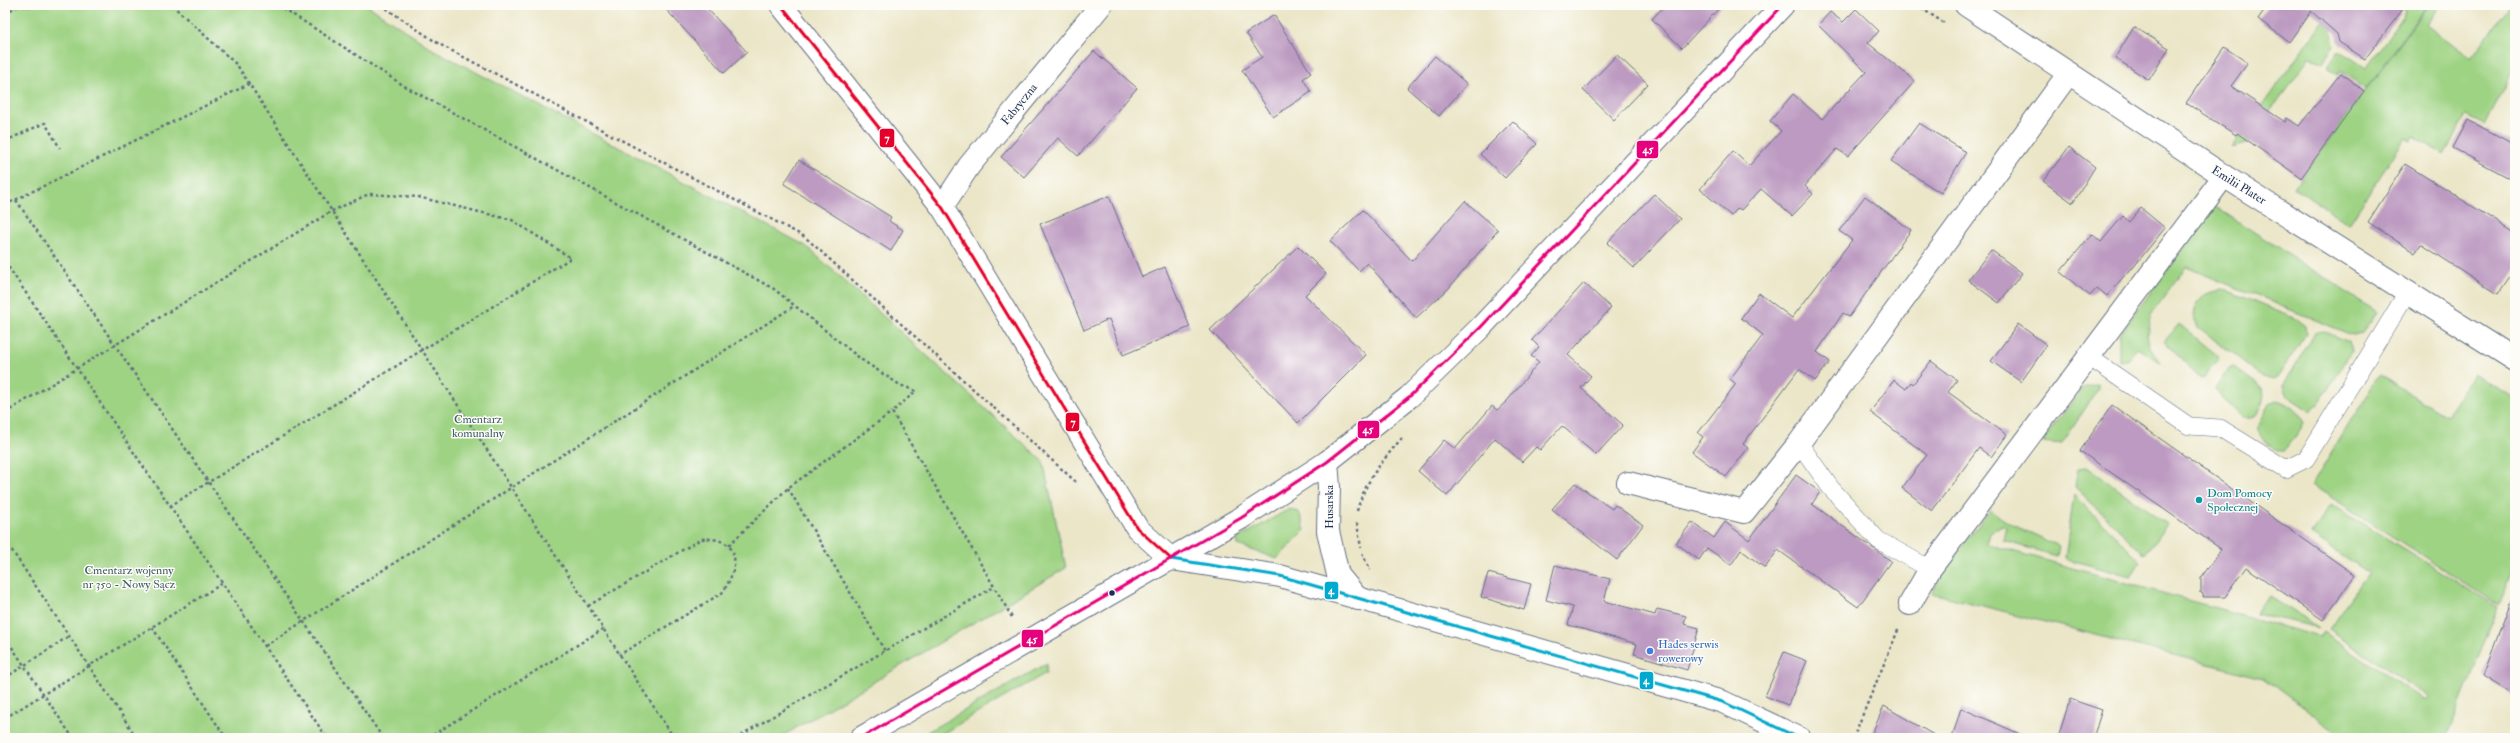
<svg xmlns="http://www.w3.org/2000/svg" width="2520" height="743" font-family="'IM FELL Double Pica',serif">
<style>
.green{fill:#9fd384;stroke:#5d8171}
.building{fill:#bc9ac1}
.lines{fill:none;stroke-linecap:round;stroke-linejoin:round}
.lane-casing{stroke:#646f83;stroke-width:18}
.street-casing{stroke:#646f83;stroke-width:24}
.secondary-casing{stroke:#646f83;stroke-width:24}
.path{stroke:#646f83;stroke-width:2.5;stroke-dasharray:3 3;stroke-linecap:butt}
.lane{stroke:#fff;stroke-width:17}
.street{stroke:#fff;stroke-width:22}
.secondary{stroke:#fff;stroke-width:22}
.bus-1-casing{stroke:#fdfcf7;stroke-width:6}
.bus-2-casing{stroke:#fdfcf7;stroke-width:6}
.bus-3-casing{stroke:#fdfcf7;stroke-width:6}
.bus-1{stroke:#e4002b;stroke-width:3}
.bus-2{stroke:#00a9ce;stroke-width:3}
.bus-3{stroke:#e5007d;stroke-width:3}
.culture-dot{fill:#0f9aa8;stroke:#fdfcf7;stroke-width:1.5}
.bus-dot{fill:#1b2f5e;stroke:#fdfcf7;stroke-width:1.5}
.shop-dot{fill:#3f7fe0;stroke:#fdfcf7;stroke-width:1.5}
.labels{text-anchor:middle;stroke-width:3;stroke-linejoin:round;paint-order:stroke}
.street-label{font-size:12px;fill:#1b2f5e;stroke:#fdfcf7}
.park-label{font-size:12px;fill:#436069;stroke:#fdfcf7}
.culture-label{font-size:12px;fill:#0d838f;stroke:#fdfcf7;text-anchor:start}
.shop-label{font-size:12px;fill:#366cbe;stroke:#fdfcf7;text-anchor:start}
.line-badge{stroke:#fdfcf7;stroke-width:1.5}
.badge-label{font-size:11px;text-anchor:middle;font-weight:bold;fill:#fff}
</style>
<rect width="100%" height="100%" fill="#fdfcf7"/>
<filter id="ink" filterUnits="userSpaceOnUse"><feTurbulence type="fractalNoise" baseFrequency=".025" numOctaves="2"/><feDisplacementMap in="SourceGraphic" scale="8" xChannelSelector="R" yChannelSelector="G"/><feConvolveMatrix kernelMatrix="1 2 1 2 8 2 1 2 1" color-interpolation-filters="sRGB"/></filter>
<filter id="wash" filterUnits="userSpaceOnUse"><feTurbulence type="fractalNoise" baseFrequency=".012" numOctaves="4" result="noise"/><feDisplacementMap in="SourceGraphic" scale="16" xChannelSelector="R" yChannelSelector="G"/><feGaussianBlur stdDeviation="0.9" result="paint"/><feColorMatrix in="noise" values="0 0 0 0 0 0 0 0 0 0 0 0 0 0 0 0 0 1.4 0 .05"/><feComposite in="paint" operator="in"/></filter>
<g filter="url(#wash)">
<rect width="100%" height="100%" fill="#ebe6c8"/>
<g class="green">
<path d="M 5,5 L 367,5 L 434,50 L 806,246 L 1043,461 L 1066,568 L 779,738 L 5,738 Z"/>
<path d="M 2335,5 L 2341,17 L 2331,31 L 2334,46 L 2322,63 L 2310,57 L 2247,143 L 2232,147 Z"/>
<path d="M 2408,5 L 2427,6 L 2366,89 L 2341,71 L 2337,75 L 2328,69 L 2328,65 L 2338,51 L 2341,51 L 2366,68 L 2403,16 Z"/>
<path d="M 2429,5 L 2440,5 L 2426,24 L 2471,58 L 2511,5 L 2515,5 L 2515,67 L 2484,124 L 2466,115 L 2444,155 L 2414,136 L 2411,141 L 2405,138 L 2349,224 L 2294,187 Z"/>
<path d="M 2214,206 L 2377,312 L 2362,333 L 2353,335 L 2347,333 L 2186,267 L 2151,315 C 2144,338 2147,346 2162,363 L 2137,348 L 2127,360 L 2119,361 L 2119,335 Z"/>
<path d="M 2221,290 L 2231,292 L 2296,319 L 2305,326 L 2306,334 L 2277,378 L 2273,380 L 2263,377 L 2198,327 L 2193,315 C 2195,299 2205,292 2221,290 Z"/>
<path d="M 2179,324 L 2218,356 L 2219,359 L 2204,377 L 2201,378 L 2164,342 Z"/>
<path d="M 2323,331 L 2349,342 L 2351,352 L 2319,403 L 2310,411 L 2286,395 L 2283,386 L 2315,333 Z"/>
<path d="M 2234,367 L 2263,389 C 2266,399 2259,414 2251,418 L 2243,418 L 2214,390 L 2229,368 Z"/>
<path d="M 2473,373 L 2515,399 L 2515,562 L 2499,605 L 2312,485 L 2379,375 L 2446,416 Z"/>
<path d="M 2098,384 L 2098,389 L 2062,444 L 2042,442 L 2082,388 Z"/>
<path d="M 2276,400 C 2287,402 2301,413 2304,424 L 2285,451 C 2274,453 2260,437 2257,427 L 2269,404 Z"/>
<path d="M 2087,467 L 2167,524 L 2145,555 L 2075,487 L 2078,468 Z"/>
<path d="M 2074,495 L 2141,561 L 2130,577 L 2065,558 Z"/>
<path d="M 2331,504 L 2498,607 L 2446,738 L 2344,738 L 2263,678 L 1932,593 L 1944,570 L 1990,510 L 2009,523 L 2059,546 L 2057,556 L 2003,541 L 2006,527 L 2002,525 L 1990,532 L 1987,544 L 2320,637 L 2324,632 L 2425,701 L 2428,697 L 2329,629 L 2369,573 L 2311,534 Z"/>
<path d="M 1289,509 L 1299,512 L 1305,530 L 1277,559 L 1238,545 L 1237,539 Z"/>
<path d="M 2268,595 L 2319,628 L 2256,613 Z"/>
<path d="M 1047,663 L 1046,673 L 935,738 L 927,737 L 927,732 Z"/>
</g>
<g id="blocks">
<g class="building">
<path d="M 662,5 L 704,5 L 747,52 L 724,73 Z"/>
<path d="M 1665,5 L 1722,5 L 1682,48 L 1652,19 Z"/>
<path d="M 2268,5 L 2406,5 L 2365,59 L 2339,42 L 2337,34 L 2311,11 L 2289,42 L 2258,19 Z"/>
<path d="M 1856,9 L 1879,31 L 1868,43 L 1915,81 L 1848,156 L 1837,149 L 1805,186 L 1813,194 L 1792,216 L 1761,189 L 1741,210 L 1738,208 L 1731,216 L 1700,189 L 1733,151 L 1749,166 L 1781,131 L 1770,121 L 1793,94 L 1822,119 L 1866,72 L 1818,25 L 1830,12 L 1843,22 Z"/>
<path d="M 1274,15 L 1311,73 L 1303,79 L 1311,92 L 1273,117 L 1242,70 L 1262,57 L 1246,33 Z"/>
<path d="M 2134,27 L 2169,48 L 2149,80 L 2115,58 Z"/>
<path d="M 2224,47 L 2248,63 L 2231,86 L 2285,122 L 2287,118 L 2299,126 L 2341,73 L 2364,91 L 2301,178 L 2237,133 L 2236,135 L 2186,103 Z"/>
<path d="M 1094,51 L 1137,88 L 1078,156 L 1058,138 L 1024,177 L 1001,157 Z"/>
<path d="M 1617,55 L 1648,84 L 1614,120 L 1583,90 Z"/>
<path d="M 1435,56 L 1467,84 L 1439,116 L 1407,88 Z"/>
<path d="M 2468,120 L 2515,145 L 2515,181 L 2453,148 Z"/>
<path d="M 1513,121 L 1537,144 L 1505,178 L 1480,154 Z"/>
<path d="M 1919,123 L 1966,152 L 1941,193 L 1891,161 Z"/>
<path d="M 2069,147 L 2095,167 L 2073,203 L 2043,181 Z"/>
<path d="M 799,160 L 891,217 L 889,221 L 903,230 L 891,251 L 784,184 Z"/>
<path d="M 2405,164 L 2515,233 L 2515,269 L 2498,294 L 2421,244 L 2415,253 L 2368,222 Z"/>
<path d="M 1654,194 L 1680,219 L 1634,268 L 1607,243 Z"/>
<path d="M 1109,196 L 1142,277 L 1165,267 L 1190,327 L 1123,355 L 1109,319 L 1084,330 L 1040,224 Z"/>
<path d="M 1865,196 L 1911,230 L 1849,317 L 1843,313 L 1817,352 L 1830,362 L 1815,381 L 1799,369 L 1743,444 L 1748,448 L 1726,477 L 1692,452 L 1703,437 L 1698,433 L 1736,384 L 1730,379 L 1763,335 L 1741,318 L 1759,293 L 1792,318 L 1852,240 L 1839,231 Z"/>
<path d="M 1465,201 L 1498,230 L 1449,288 L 1416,318 L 1367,263 L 1359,271 L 1330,241 L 1363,210 L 1412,261 Z"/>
<path d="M 2141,208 L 2165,228 L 2132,269 L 2131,268 L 2107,296 L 2097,288 L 2090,296 L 2060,272 L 2092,234 L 2101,242 L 2123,216 L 2129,222 Z"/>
<path d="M 1298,246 L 1326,274 L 1305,295 L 1366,355 L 1298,423 L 1210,330 Z"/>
<path d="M 1991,250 L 2022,273 L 1999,303 L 1968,280 Z"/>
<path d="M 1584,283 L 1611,308 L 1568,355 L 1591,376 L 1581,388 L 1623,425 L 1596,455 L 1562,426 L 1540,450 L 1536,447 L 1522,462 L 1495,438 L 1447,496 L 1418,471 L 1444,440 L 1455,449 L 1492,406 L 1497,410 L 1507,401 L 1539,362 L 1531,356 L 1539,347 L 1532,340 Z"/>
<path d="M 2018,324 L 2047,345 L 2021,382 L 1991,361 Z"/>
<path d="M 1931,361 L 1957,380 L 1948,392 L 2007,435 L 1991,457 L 1979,448 L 1932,511 L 1902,488 L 1927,455 L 1870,412 L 1894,380 L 1906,389 L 1911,382 L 1913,384 Z"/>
<path d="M 2112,405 L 2355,575 L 2323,620 L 2246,567 L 2225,597 L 2203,597 L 2203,594 L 2201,593 L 2201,578 L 2221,549 L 2080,451 Z"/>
<path d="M 1796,475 L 1820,492 L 1812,504 L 1891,561 L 1858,607 L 1778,550 L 1765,568 L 1741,550 L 1731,565 L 1707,548 L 1699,560 L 1676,543 L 1692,522 L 1714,538 L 1725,522 L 1749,540 Z"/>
<path d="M 1575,483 L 1612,509 L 1615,505 L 1643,525 L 1617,560 L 1552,509 Z"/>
<path d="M 1555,565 L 1610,579 L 1604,601 L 1655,615 L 1657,609 L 1686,616 L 1684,624 L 1699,628 L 1687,670 L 1634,654 L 1637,644 L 1568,625 L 1573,607 L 1546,600 Z"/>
<path d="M 1488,573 L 1531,584 L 1524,610 L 1481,597 Z"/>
<path d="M 2512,598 L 2515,598 L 2515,696 L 2483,676 Z"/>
<path d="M 1784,652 L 1807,661 L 1788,705 L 1765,696 Z"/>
<path d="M 2070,699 L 2102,710 L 2093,738 L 2058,738 Z"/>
<path d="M 1884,706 L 1939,738 L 1870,738 Z"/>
<path d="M 1961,708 L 2029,738 L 1952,738 Z"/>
</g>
</g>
</g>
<g filter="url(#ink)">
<use href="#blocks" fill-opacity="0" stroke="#646f83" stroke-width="1"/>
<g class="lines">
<defs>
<g id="lane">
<path d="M 2089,357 L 2189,426 L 2220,428 L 2286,469 L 2306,459 L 2408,291"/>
<path d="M 1799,443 L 1830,487 L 1878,540 L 1930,569"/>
</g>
<g id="street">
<path d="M 781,5 L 942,207 L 1137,528 L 1171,559 L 1280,576 L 1723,702 L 1799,738"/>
<path d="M 1966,5 L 2224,176 L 2515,360"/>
<path d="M 942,207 L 969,166 L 1101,5"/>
<path d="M 1327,462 L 1329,487 L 1328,531 L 1338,575 L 1358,599"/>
<path d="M 1628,483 L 1744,512 L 1799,443 L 2069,73"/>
<path d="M 1910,604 L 1930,569 L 2224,176"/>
</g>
<path id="secondary" d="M 861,738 L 1241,518 L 1327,462 L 1409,397 L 1481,327 L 1783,5"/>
</defs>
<use href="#lane" class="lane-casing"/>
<use href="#street" class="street-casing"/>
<use href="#secondary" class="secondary-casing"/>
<g class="path">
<path d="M 172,5 L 237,65 L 674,738"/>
<path d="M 278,5 L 406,87 L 774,289 L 862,360 L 900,385 L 916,391 L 892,412 L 1013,619"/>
<path d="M 381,5 L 439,44 L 805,237 L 1076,482"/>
<path d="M 1916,5 L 1946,24"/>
<path d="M 5,13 L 20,5"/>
<path d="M 5,141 L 45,123 L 60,148"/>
<path d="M 16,200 L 383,738"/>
<path d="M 5,205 L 249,84"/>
<path d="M 5,262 L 327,738"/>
<path d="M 5,413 L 332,211 L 369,194 L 418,197 L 512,220 L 571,258 L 170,506"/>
<path d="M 788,488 L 885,651"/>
<path d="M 1357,511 C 1365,481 1382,461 1402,438"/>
<path d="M 1357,523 L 1361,548"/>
<path d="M 5,540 L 137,738"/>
<path d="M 729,545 L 788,488 L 892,412"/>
<path d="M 1362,553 L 1370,570"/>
<path d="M 588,606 L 701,539 C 741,536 741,566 722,593 L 619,655"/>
<path d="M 152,627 L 226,738"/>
<path d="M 5,637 L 73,738"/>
<path d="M 265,646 L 794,306"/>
<path d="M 5,678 L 69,636"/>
<path d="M 5,718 L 223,583"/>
<path d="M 5,733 L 9,738"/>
<path d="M 428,738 L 603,629"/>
<path d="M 736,738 L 994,587"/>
<path d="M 1853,738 L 1899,628"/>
</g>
<use href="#lane" class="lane"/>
<use href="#street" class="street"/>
<use href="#secondary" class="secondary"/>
<defs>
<path id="bus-1" d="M 781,5 L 942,207 L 1137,528 L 1171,559"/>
<path id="bus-2" d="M 1171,559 L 1280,576 L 1723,702 L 1799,738"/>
<path id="bus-3" d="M 861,738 L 1241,518 L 1327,462 L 1409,397 L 1481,327 L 1783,5"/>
</defs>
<use href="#bus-1" class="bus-1-casing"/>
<use href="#bus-2" class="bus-2-casing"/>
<use href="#bus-3" class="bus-3-casing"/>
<use href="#bus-1" class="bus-1"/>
<use href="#bus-2" class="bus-2"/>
<use href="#bus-3" class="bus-3"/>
</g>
</g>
<circle class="culture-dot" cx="2199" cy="500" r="4"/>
<circle class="bus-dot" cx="1112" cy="593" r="3.5"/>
<circle class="shop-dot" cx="1650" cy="651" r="4"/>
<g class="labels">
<g class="street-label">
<text transform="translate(1019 104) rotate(-51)" y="4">Fabryczna</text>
<text transform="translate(2239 185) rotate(32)" y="4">Emilii Plater</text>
<text transform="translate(1329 507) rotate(-90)" y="4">Husarska</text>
</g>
<g class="park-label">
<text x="478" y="423">Cmentarz<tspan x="478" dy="14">komunalny</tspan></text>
<text x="129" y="574">Cmentarz wojenny<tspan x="129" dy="14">nr 350 - Nowy Sącz</tspan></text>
</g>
<g class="culture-label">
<text x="2207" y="497">Dom Pomocy<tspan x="2207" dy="14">Społecznej</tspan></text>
</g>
<g class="shop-label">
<text x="1658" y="648">Hades serwis<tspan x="1658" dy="14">rowerowy</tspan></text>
</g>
</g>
<g class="line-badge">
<rect x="879" y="128" width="16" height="20" rx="4" fill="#e4002b"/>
<rect x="1636" y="140" width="23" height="19" rx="4" fill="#e5007d"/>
<rect x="1065" y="412" width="15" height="20" rx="4" fill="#e4002b"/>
<rect x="1357" y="420" width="23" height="19" rx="4" fill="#e5007d"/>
<rect x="1324" y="581" width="15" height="19" rx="4" fill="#00a9ce"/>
<rect x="1021" y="629" width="23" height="19" rx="4" fill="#e5007d"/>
<rect x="1639" y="671" width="15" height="19" rx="4" fill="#00a9ce"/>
</g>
<g class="badge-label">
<text x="887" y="142">7</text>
<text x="1648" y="153">45</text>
<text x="1073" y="426">7</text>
<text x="1368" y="433">45</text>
<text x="1331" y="594">4</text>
<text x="1032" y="643">45</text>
<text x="1646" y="684">4</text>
</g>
<rect width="2520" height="743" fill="none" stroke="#fdfcf7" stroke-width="20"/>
</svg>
